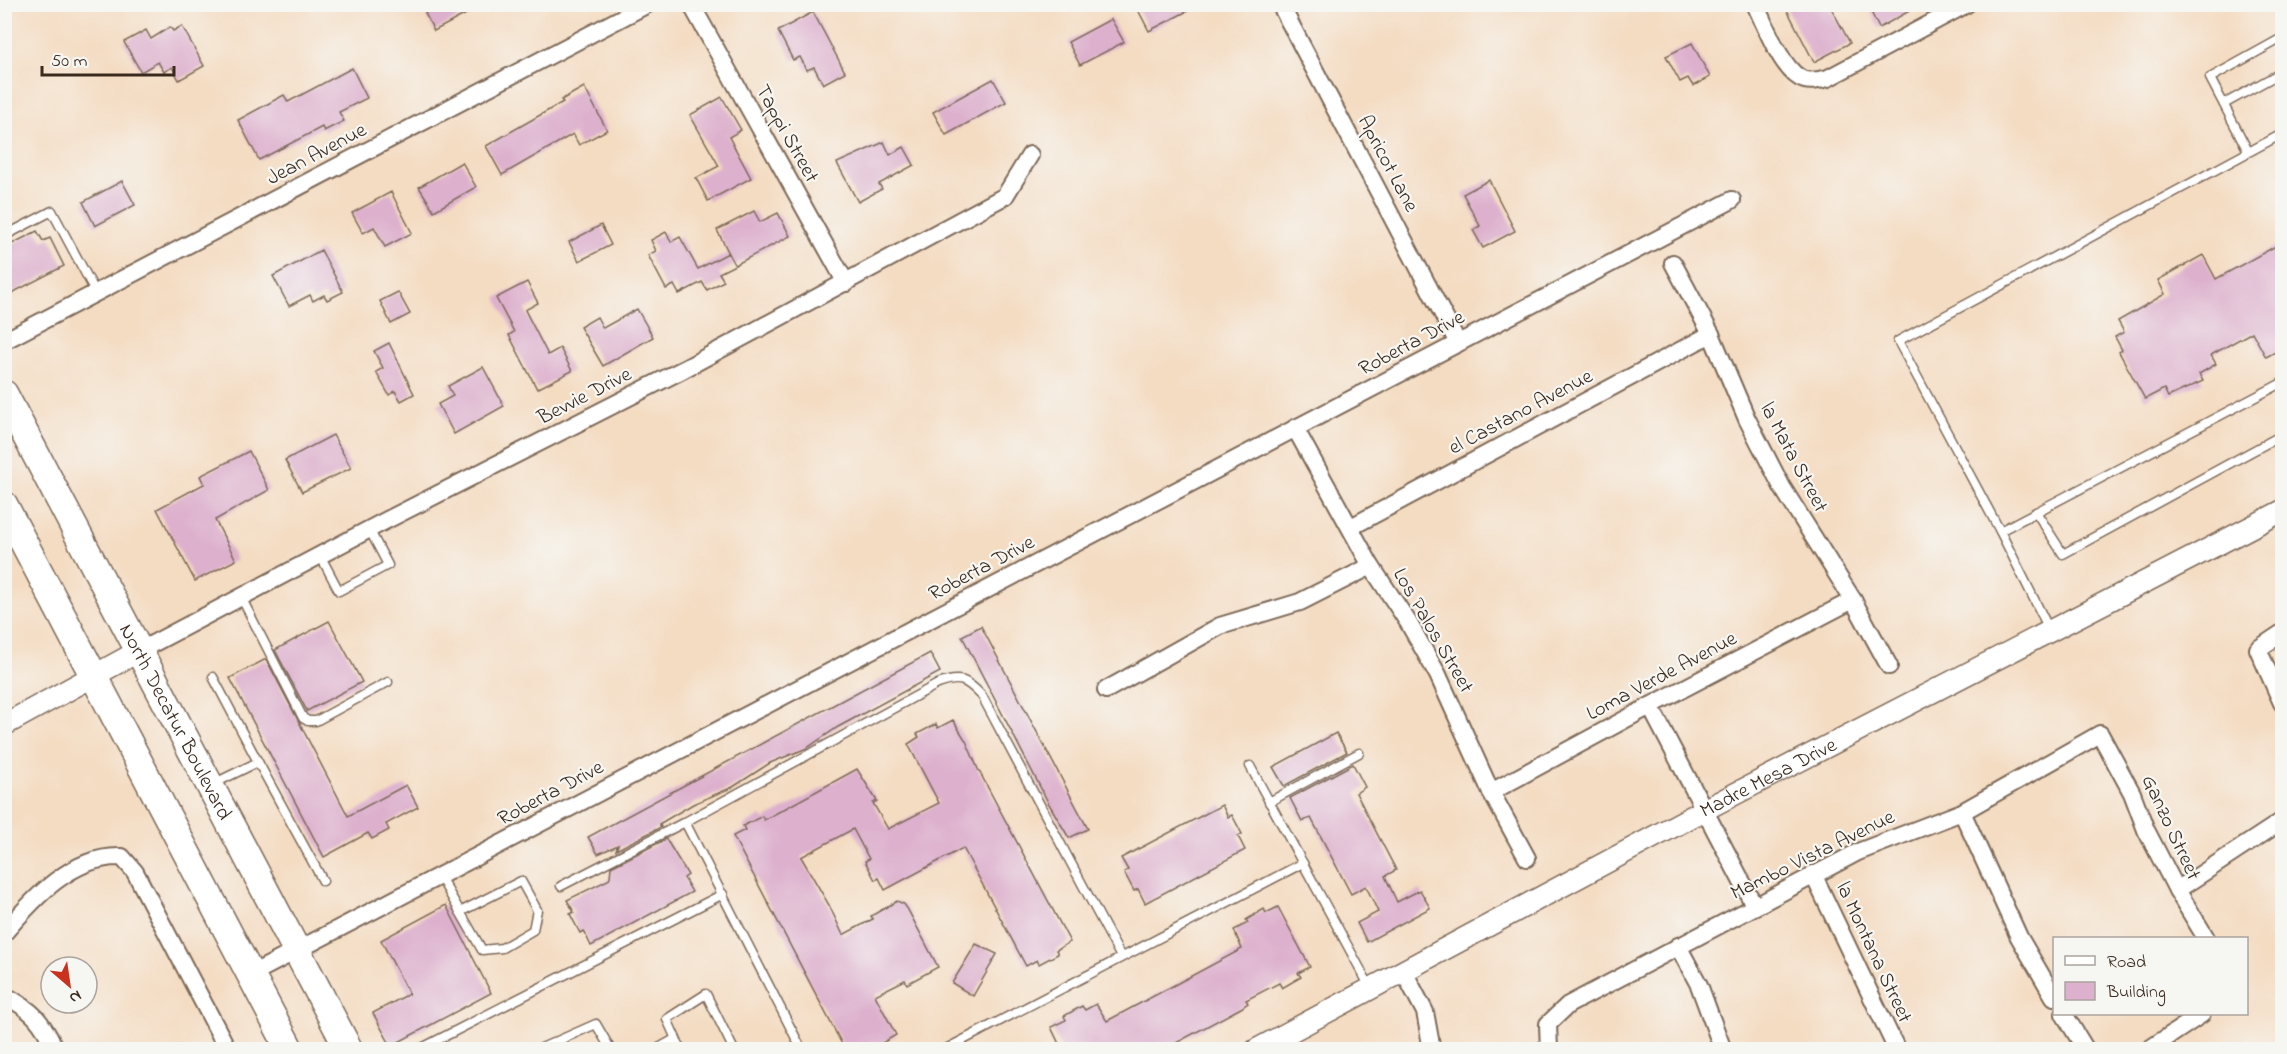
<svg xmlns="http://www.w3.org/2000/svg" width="2287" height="1054" font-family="'Indie Flower',sans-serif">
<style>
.building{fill:#ddb0cd}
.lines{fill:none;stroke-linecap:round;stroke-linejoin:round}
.service-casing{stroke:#7c6857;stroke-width:11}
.minor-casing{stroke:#7c6857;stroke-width:20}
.tertiary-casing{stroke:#7c6857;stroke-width:24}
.primary-casing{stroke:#7c6857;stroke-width:30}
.service{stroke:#fff;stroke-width:8}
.minor{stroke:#fff;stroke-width:16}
.tertiary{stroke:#fff;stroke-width:21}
.primary{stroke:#fff;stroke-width:27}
.labels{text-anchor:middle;stroke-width:4.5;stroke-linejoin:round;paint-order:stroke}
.street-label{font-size:21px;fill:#3b2a1e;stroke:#f6f6f2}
</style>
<rect width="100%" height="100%" fill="#f6f6f2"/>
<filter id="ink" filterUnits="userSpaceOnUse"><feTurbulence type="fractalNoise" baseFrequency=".0167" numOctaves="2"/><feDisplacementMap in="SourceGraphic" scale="12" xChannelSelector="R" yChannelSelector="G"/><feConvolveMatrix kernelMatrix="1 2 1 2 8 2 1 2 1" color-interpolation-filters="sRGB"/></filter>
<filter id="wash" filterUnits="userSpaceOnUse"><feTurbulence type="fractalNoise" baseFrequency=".008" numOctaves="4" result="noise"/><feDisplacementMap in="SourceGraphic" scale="24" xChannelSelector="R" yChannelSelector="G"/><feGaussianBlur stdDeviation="1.35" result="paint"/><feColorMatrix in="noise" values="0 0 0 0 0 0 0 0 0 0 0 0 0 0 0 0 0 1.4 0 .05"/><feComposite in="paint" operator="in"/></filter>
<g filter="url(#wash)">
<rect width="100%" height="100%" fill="#f4dcc2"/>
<g id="blocks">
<g class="building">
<path d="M 441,4 L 485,4 L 434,31 L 425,13 Z"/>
<path d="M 1135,4 L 1201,4 L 1149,31 Z"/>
<path d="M 1784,4 L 1829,4 L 1850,43 L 1814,62 Z"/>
<path d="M 1867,4 L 1922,4 L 1879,28 Z"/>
<path d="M 813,12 L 845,72 L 823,84 L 814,67 L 807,70 L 800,57 L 793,60 L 778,31 Z"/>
<path d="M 1111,19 L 1124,42 L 1080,65 L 1068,42 Z"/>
<path d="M 182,26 L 204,66 L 179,80 L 172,67 L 164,72 L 158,62 L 141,72 L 124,42 L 146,30 L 151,39 L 170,27 L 173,31 Z"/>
<path d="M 1692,43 L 1710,77 L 1693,86 L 1688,78 L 1680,82 L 1666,56 Z"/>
<path d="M 352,68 L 367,98 L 339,112 L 344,121 L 324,131 L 322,127 L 259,160 L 238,120 L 284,95 L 288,102 Z"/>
<path d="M 993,79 L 1006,102 L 946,135 L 933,112 Z"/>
<path d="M 584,87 L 607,130 L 579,145 L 573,134 L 502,175 L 486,146 L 563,102 L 561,100 Z"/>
<path d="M 722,97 L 741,130 L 729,137 L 751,178 L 708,201 L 696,178 L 719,166 L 690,115 Z"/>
<path d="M 884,142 L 890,155 L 904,147 L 914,165 L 879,184 L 882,189 L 858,202 L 837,163 Z"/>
<path d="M 462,162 L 476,187 L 434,211 L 419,187 Z"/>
<path d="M 1489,180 L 1515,231 L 1483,248 L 1473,230 L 1480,226 L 1463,194 Z"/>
<path d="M 122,181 L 135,205 L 95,226 L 83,202 Z"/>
<path d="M 391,192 L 412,233 L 385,247 L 374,227 L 363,233 L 352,213 Z"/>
<path d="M 754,211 L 760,222 L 778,213 L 790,236 L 735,265 L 717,230 Z"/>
<path d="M 601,225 L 611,245 L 579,261 L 569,242 Z"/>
<path d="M 37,231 L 43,241 L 50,238 L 64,266 L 8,295 L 4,287 L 4,248 Z"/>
<path d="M 666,232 L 671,242 L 680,237 L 698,269 L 728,253 L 735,265 L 719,273 L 724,281 L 707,290 L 702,282 L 679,294 L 674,285 L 666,289 L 648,255 L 656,251 L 651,240 Z"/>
<path d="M 2283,242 L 2283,348 L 2266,357 L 2252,332 L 2211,355 L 2216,364 L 2199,374 L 2203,381 L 2168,397 L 2164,389 L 2145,399 L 2119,352 L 2122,350 L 2115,337 L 2124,332 L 2118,321 L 2165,294 L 2158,280 L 2203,255 L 2216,279 Z"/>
<path d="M 321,250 L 343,292 L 327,300 L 324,295 L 313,301 L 310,295 L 289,306 L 273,276 Z"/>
<path d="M 527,282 L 538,303 L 525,310 L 548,355 L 560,348 L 572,371 L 537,389 L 509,335 L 514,332 L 496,298 Z"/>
<path d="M 398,292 L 410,314 L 391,324 L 380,301 Z"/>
<path d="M 637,309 L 653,337 L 603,366 L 580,327 L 597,317 L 603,328 Z"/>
<path d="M 389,343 L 414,394 L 401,401 L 395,391 L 389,395 L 376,372 L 383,368 L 374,351 Z"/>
<path d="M 483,367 L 504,406 L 454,434 L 438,404 L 453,396 L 448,386 Z"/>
<path d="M 333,435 L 351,468 L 302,492 L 285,460 Z"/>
<path d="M 249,451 L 269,490 L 215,520 L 236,560 L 195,581 L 157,509 L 204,484 L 200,476 Z"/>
<path d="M 329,621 L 362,682 L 307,711 L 275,650 Z"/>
<path d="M 981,626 L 1088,829 L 1069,838 L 1049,804 L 962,636 Z"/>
<path d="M 930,653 L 940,672 L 838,727 L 807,748 L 770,763 L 733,787 L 693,804 L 659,824 L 661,827 L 616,850 L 618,845 L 598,854 L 588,837 Z"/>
<path d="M 266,659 L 348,816 L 406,785 L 418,807 L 386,824 L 389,830 L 372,839 L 368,833 L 324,857 L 230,678 Z"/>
<path d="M 953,720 L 966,741 L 978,769 L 1070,942 L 1056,950 L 1058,954 L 1039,964 L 1037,960 L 1026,966 L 963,848 L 885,890 L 879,878 L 875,880 L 865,861 L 869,859 L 853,829 L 801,857 L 829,905 L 843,935 L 873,919 L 871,916 L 897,901 L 904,904 L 908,910 L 938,967 L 907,984 L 905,980 L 875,995 L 896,1035 L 882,1043 L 885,1050 L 845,1050 L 733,836 L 745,830 L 743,826 L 762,816 L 764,820 L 857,769 L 877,801 L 873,803 L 888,829 L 939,803 L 908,744 L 919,737 L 917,734 L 936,724 L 938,728 Z"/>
<path d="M 1336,733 L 1347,752 L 1284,786 L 1273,767 Z"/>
<path d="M 1353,764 L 1365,787 L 1356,793 L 1396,870 L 1385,876 L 1397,902 L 1420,890 L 1430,908 L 1367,942 L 1357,923 L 1378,912 L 1366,886 L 1351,894 L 1311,818 L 1302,821 L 1290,798 Z"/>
<path d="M 1222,805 L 1228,817 L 1232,815 L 1242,834 L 1238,836 L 1245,850 L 1145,903 L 1138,889 L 1134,891 L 1124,872 L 1128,870 L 1121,858 Z"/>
<path d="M 666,839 L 688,875 L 684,878 L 692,892 L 591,946 L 584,931 L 580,933 L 570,914 L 574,912 L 567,900 L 608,880 L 610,877 L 611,867 Z"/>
<path d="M 446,905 L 491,993 L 391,1046 L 373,1013 L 409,994 L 381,940 Z"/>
<path d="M 1278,907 L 1310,967 L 1298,973 L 1301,977 L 1282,988 L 1279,983 L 1246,1000 L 1248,1003 L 1241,1008 L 1163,1050 L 1062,1050 L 1051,1027 L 1066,1020 L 1064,1016 L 1082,1006 L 1085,1010 L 1096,1004 L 1107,1021 L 1242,949 L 1234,930 L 1248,923 L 1246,920 L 1264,909 L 1266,913 Z"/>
<path d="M 976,944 L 997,954 L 973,996 L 952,983 Z"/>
</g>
</g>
</g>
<g filter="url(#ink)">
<use href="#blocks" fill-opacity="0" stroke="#7c6857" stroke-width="1.5"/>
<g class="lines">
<defs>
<g id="service">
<path d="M 2224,104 L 2282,72"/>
<path d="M 2248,151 L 2210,78 L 2282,38"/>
<path d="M 4,236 L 52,211 L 96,293"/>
<path d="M 2036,512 L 2063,554 L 2282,435"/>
<path d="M 2000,531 L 1898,341 L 2282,134"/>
<path d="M 320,555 L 339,591 L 388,565 L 369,529"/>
<path d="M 241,597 L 303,718 L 308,721 L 316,721 L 388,682"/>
<path d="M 2050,631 L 2000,531 L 2282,383"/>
<path d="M 213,677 L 258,762"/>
<path d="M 1250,766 L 1370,987"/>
<path d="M 213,784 L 258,762 L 323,881"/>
<path d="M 1269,802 L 1359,753"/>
<path d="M 685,822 L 802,1050"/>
<path d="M 439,875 L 482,950 L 502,948 L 533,930 L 537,910 L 521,881 L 460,912"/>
<path d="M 561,886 L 685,822 L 938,684 C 960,676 966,679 982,696 L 1121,957"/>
<path d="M 418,1050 L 723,894"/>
<path d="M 537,1050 L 596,1024 L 611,1050"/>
<path d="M 655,1050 L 675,1039"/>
<path d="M 681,1050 L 667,1019 L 706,994 L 734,1050"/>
<path d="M 944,1050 L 1303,863"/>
</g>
<g id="minor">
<path d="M 691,4 L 846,283"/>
<path d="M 1280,4 L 1458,343"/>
<path d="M 1755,4 C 1765,25 1781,67 1800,78 C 1808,83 1819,80 1828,78 L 1967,4"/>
<path d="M 1673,263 L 1711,334 L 1747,419 L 1782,487 L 1853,600 L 1889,666"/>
<path d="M 4,341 L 648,4"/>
<path d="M 1295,428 L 1371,566 L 1408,622 L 1438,675 L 1491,792 L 1527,858"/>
<path d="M 1351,527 L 1711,334"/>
<path d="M 2282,633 L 2258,649 L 2282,703"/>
<path d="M 139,651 L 383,522 L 684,369 L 1005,196 L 1030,155"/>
<path d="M 1106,690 L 1220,626 L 1300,602 L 1371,566"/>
<path d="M 1650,706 L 1754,905"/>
<path d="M 1491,792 L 1650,706 L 1853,600"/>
<path d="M 1962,812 L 2019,937 L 2054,997"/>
<path d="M 1813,874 L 1897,1050"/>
<path d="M 2177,890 L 2282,821"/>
<path d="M 4,933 C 34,898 72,855 122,857 L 135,872 L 228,1050"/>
<path d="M 1678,946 L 1699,985 L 1723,1050"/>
<path d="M 1403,970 L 1425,1012 L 1432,1050"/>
<path d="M 250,975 L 1732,200"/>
<path d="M 4,995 C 34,1011 41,1020 56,1050"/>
<path d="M 2064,1014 L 2086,1050"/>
<path d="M 1549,1050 L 1548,1024 L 1568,1005 L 1858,852 L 1962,812 L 2100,734 L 2132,793 L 2146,830 L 2177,890 L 2206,938"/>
<path d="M 2148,1050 L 2202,1014"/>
</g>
<g id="tertiary">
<path d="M 4,725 L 139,651"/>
<path id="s1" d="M 1256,1050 L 1704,810 L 2282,511"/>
</g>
<g id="primary">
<path id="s2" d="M 4,394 L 349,1050"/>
<path d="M 4,505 L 290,1050"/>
</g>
</defs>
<use href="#service" class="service-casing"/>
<use href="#minor" class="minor-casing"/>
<use href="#tertiary" class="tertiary-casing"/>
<use href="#primary" class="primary-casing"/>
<use href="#service" class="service"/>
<use href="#minor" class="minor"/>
<use href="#tertiary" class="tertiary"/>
<use href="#primary" class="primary"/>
</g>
</g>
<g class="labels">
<g class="street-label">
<text transform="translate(788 133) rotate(61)" y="7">Tappi Street</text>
<text transform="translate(316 153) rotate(-28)" y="7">Jean Avenue</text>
<text transform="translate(1389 163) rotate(62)" y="7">Apricot Lane</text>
<text transform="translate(1411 342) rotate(-28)" y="7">Roberta Drive</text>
<text transform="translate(584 395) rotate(-27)" y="7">Bevvie Drive</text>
<text transform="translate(1520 411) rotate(-28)" y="7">el Castano Avenue</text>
<text transform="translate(1795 457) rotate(62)" y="7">la Mata Street</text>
<text transform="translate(981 567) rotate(-28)" y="7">Roberta Drive</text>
<text transform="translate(1434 630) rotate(60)" y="7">Los Palos Street</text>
<text transform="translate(1661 675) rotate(-28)" y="7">Loma Verde Avenue</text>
<text dy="7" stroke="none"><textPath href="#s2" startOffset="370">North Decatur Boulevard</textPath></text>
<text dy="7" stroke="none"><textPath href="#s1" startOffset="580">Madre Mesa Drive</textPath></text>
<text transform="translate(550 792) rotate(-28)" y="7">Roberta Drive</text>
<text transform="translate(2172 827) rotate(65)" y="7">Ganzo Street</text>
<text transform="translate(1812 854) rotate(-26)" y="7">Mambo Vista Avenue</text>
<text transform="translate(1875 952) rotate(65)" y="7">la Montana Street</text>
</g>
</g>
<rect width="2287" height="1054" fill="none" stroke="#f6f6f2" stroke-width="24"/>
<rect x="2053" y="937" width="195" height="78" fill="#f6f6f2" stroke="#aba49d" stroke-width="1.5"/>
<rect x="2065" y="956" width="30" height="9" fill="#ffffff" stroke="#aba49d" stroke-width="1.5"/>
<text x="2107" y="967" font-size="18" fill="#3b2a1e">Road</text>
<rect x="2065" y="982" width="30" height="18" fill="#ddb0cd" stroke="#aba49d" stroke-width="1.5"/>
<text x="2107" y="997" font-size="18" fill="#3b2a1e">Building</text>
<g transform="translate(69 985) rotate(151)"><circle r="28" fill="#f6f6f2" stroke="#aba49d" stroke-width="1.5"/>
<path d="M0-4.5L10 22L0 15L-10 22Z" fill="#c8321e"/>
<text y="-9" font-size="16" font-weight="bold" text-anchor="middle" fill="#3b2a1e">N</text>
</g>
<path d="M42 66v9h132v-9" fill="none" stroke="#3b2a1e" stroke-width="3"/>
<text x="51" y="66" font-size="18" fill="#3b2a1e" stroke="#f6f6f2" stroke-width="4.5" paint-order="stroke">50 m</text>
</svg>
